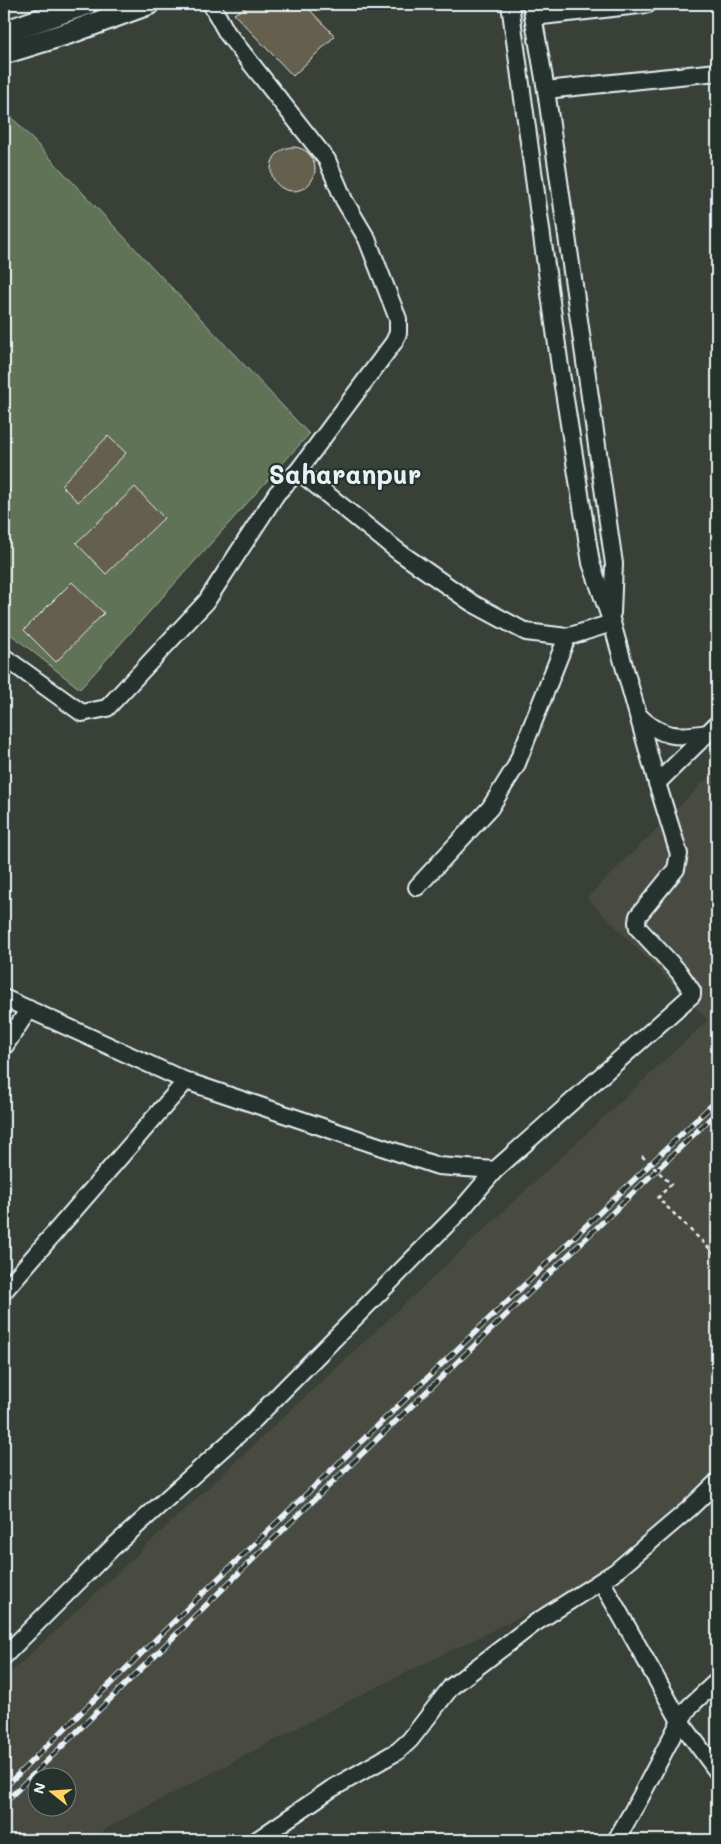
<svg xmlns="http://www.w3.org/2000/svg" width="721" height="1844" font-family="Mali,sans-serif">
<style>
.built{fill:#494c42;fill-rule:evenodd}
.green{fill:#607356;stroke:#a4b2a7}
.building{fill:#655f4e;stroke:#e8f1f8}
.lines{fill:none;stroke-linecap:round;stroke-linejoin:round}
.minor-casing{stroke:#e8f1f8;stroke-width:20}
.major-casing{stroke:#e8f1f8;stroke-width:25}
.minor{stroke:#26332d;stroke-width:16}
.major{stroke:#26332d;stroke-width:21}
.rail-casing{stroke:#e8f1f8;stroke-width:5.5}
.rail{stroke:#26332d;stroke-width:4;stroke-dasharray:11;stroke-linecap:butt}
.path-bridge{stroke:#e8f1f8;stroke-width:2.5;stroke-dasharray:4 4;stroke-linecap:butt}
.labels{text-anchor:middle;stroke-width:4.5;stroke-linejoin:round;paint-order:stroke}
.town-label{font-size:26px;font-weight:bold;fill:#e8f1f8;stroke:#26332d}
</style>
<rect width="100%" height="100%" fill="#394037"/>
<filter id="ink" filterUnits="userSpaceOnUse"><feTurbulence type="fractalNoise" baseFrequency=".02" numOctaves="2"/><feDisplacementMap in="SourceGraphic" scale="10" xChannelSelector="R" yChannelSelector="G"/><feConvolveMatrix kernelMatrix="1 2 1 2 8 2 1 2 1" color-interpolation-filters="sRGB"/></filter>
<g filter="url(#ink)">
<path class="built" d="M 717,769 L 717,1468 L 677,1506 L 577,1589 L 352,1699 L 107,1828 L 93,1840 L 4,1840 L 4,1679 L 708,1020 L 587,898 ZM 38,1776 L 68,1776 L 68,1806 L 38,1806 Z"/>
<path class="green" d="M 4,109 L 309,434 L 80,689 L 4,629 Z"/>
<g class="building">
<path d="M 251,4 L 304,4 L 335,36 L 293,76 L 234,14 Z"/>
<circle cx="293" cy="169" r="22"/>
<path d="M 108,436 L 126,453 L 78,502 L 61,485 Z"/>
<path d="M 135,487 L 164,518 L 106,574 L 76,543 Z"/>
<path d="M 72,582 L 104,613 L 56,662 L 24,630 Z"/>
</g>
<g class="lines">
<defs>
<g id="minor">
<path d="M 211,4 L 227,33 L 327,160 L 344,200 L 367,239 L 398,319 L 398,333 L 394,342 L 298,471"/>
<path d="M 510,4 L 560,367 L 591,563 L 612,623 L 657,783 L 717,724"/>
<path d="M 531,4 L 546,90 L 614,564 L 612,613"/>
<path d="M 533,17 L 648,4"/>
<path d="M 546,90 L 717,72"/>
<path d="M 4,657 L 82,713 L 107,708 L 206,602 L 277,493 L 298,471 L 399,552 L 472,603 L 526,632 L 567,637 L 612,623"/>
<path d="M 638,715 C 661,738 677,738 708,733"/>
<path d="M 417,887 L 490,808 L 516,766 L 567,637"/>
<path d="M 4,998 L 186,1081 L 438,1166 L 495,1170 L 692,995 L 692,991 L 679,972 L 638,928 L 637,922 L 638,916 L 676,869 L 679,854 L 657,783"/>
<path d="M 4,1047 L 29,1009"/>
<path d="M 4,1291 L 186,1081"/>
<path d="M 602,1582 L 680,1721 L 717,1771"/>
<path d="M 4,1656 L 113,1547 L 251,1423 L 461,1210 L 495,1170"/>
<path d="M 257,1840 L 331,1789 L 398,1751 L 410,1740 L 451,1687 L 535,1623 L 615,1572 L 689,1509 L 717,1482"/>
<path d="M 616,1840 L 640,1798 L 680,1721 L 690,1706 L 717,1681"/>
</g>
<g id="major">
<path d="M 4,32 L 86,4"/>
<path d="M 4,53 L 72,32 L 148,4"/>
</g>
</defs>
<use href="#minor" class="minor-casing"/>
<use href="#major" class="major-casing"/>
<use href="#minor" class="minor"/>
<use href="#major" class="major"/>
<defs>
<g id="rail">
<path d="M 4,1788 L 196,1600 L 717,1100"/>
<path d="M 4,1803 L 289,1524 L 717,1112"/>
</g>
</defs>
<use href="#rail" class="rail-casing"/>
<use href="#rail" class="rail"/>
<path class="path-bridge" d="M 642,1156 L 671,1184 L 658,1198 L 717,1256"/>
</g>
</g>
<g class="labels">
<g class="town-label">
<text x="345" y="484">Saharanpur</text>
</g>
</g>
<rect width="721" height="1844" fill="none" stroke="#26332d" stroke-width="20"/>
<rect x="10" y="10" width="701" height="1824" fill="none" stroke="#e8f1f8" stroke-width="2" filter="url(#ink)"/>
<g transform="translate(52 1792) rotate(287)"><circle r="24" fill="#26332d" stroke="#747f7e"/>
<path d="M0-4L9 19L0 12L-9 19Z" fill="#ffd166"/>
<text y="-8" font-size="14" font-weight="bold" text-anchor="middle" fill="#e8f1f8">N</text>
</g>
</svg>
